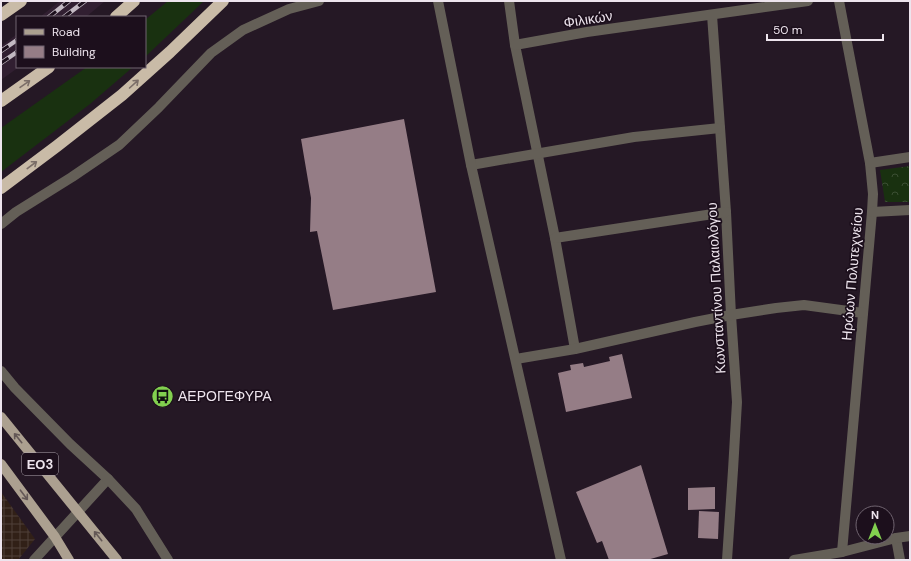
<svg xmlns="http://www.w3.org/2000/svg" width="911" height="561" font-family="'DM Sans',sans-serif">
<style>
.industrial{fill:url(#industrial-grid)}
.built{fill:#311f31}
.grass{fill:#193110}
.park{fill:url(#park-crowns)}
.building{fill:#957d86}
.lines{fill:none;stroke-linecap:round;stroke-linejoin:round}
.minor{stroke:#645f57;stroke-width:10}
.tertiary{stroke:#645f57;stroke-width:10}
.primary{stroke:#aca090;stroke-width:10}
.motorway{stroke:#c9bba7;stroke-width:12}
.rail-casing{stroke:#c2b9c2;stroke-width:4.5}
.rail{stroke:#1c0f1c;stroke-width:3;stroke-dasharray:9;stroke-linecap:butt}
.oneway{stroke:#7b6e68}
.oneway2{stroke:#645856}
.labels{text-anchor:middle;stroke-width:3.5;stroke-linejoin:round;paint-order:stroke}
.shield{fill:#1c0f1c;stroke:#aea4ae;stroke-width:1}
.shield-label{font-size:13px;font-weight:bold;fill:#ede4ed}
.street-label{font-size:14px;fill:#ede4ed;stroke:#1c0f1c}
.poi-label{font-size:14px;fill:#ede4ed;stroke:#1c0f1c;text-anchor:start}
</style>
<defs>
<pattern id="industrial-grid" width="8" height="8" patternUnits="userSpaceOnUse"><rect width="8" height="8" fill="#312017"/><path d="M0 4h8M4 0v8" fill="none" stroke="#4f4039"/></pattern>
<pattern id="park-crowns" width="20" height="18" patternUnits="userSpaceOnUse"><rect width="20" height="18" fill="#193110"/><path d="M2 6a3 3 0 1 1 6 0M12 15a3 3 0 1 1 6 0" fill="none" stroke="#3b4f33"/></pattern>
</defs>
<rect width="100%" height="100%" fill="#251825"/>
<path class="industrial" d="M 1,492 L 35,539 L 18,560 L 1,560 Z"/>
<g class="built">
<path d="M 60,1 L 105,1 L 86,17 L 40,17 Z"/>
<path d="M 17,34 L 17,67 L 19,67 L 1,80 L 1,46 Z"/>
</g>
<g class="grass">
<path d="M 168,1 L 204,1 L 145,57 L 145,20 Z"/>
<path d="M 87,67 L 133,67 L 90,104 L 1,172 L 1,128 Z"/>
</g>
<path class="park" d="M 910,166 L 910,202 L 885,202 L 880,170 Z"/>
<g class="building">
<path d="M 404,119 L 436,292 L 333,310 L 317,231 L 310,232 L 311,198 L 301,139 Z"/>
<path d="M 622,354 L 632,398 L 566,412 L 558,373 L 571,370 L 570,365 L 583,363 L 584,367 L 610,361 L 609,357 Z"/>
<path d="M 641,465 L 668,554 L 647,560 L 609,560 L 602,541 L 597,543 L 576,492 Z"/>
<path d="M 715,487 L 715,509 L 688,510 L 688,488 Z"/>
<path d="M 699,511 L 719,512 L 718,539 L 698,538 Z"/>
</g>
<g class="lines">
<g class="minor">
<path d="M 509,1 L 515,45 L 555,238 L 575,349"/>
<path d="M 839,1 L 870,163 L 873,194 L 872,212 L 842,552"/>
<path d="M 712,15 L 726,212 L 731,315 L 737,402 L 733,470 L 727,560"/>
<path d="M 515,45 L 587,32 L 808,1"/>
<path d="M 870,163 L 910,157"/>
<path d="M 471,165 L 634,137 L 720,128"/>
<path d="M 872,212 L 910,210"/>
<path d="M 555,238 L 726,212"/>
<path d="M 516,359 L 575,349 L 695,322 L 731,315 L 776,308 L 804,305 L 863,313"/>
<path d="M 896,538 L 900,560"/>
<path d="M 34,560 L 108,479"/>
<path d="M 794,560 L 842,552 L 896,538 L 910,536"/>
</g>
<g class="tertiary">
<path d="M 438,1 L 471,165 L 561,560"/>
<path d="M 1,224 L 16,212 L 72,177 L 119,145 L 159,107 L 211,53 L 243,30 L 289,9 L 319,1"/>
<path d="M 1,371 L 15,388 L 70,444 L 108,479 L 136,509 L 168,560"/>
</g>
<g class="primary">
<path d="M 1,417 L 117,560"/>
<path d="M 1,464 L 55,537 L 69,560"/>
</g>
<g class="motorway">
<path d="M 1,15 L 21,1"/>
<path d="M 116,17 L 134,1"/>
<path d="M 1,101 L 49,67"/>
<path d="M 1,188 L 57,146 L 122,95 L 170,52 L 223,1"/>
</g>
<defs>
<g id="rail">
<path d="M 49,17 L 69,1"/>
<path d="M 64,17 L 85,1"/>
<path d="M 1,51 L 17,40"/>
<path d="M 1,63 L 17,52"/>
</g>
</defs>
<use href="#rail" class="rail-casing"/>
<use href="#rail" class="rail"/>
</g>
<defs><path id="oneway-shaft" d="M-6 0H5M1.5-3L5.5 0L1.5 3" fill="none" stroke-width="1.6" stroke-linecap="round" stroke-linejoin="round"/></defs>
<g class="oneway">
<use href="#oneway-shaft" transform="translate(25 84) rotate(-35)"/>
<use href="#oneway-shaft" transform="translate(134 84) rotate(-42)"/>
<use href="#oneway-shaft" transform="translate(32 165) rotate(-37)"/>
</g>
<g class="oneway2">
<use href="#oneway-shaft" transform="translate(18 438) rotate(-129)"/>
<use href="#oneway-shaft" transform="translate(24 495) rotate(53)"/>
<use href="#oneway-shaft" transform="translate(98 536) rotate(-129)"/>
</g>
<defs>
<symbol id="bus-disc" viewBox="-11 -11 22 22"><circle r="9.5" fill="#82d04f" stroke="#1c0f1c"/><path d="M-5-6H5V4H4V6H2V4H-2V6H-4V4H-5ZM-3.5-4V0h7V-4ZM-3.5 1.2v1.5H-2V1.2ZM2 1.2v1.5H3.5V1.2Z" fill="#111"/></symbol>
</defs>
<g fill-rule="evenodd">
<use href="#bus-disc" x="150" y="384" width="25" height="25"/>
</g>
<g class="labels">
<rect class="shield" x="22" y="453" width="36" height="22" rx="3"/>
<g class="shield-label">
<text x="40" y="469">ΕΟ3</text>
</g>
<g class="street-label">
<text transform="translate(588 19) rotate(-9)" y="5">Φιλικών</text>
<text transform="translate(852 274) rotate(-85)" y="5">Ηρώων Πολυτεχνείου</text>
<text transform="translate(716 288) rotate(-93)" y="5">Κωνσταντίνου Παλαιολόγου</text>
</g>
<g class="poi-label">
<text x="178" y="401">ΑΕΡΟΓΕΦΥΡΑ</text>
</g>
</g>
<rect width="911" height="561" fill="none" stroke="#ede4ed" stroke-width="4"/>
<rect x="16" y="16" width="130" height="52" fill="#1c0f1c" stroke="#706470"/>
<rect x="24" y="29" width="20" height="6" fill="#aca090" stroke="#706470"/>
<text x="52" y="36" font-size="12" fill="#ede4ed">Road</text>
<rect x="24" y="46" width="20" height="12" fill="#957d86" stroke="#706470"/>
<text x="52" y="56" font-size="12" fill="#ede4ed">Building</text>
<g transform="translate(875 525)"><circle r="19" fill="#1c0f1c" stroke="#706470"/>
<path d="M0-3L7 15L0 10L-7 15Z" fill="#82d04f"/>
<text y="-6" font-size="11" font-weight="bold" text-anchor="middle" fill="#ede4ed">N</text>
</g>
<path d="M767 34v6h116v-6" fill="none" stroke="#ede4ed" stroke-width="2"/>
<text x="773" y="34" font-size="12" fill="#ede4ed" stroke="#1c0f1c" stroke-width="3" paint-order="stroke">50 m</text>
</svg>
